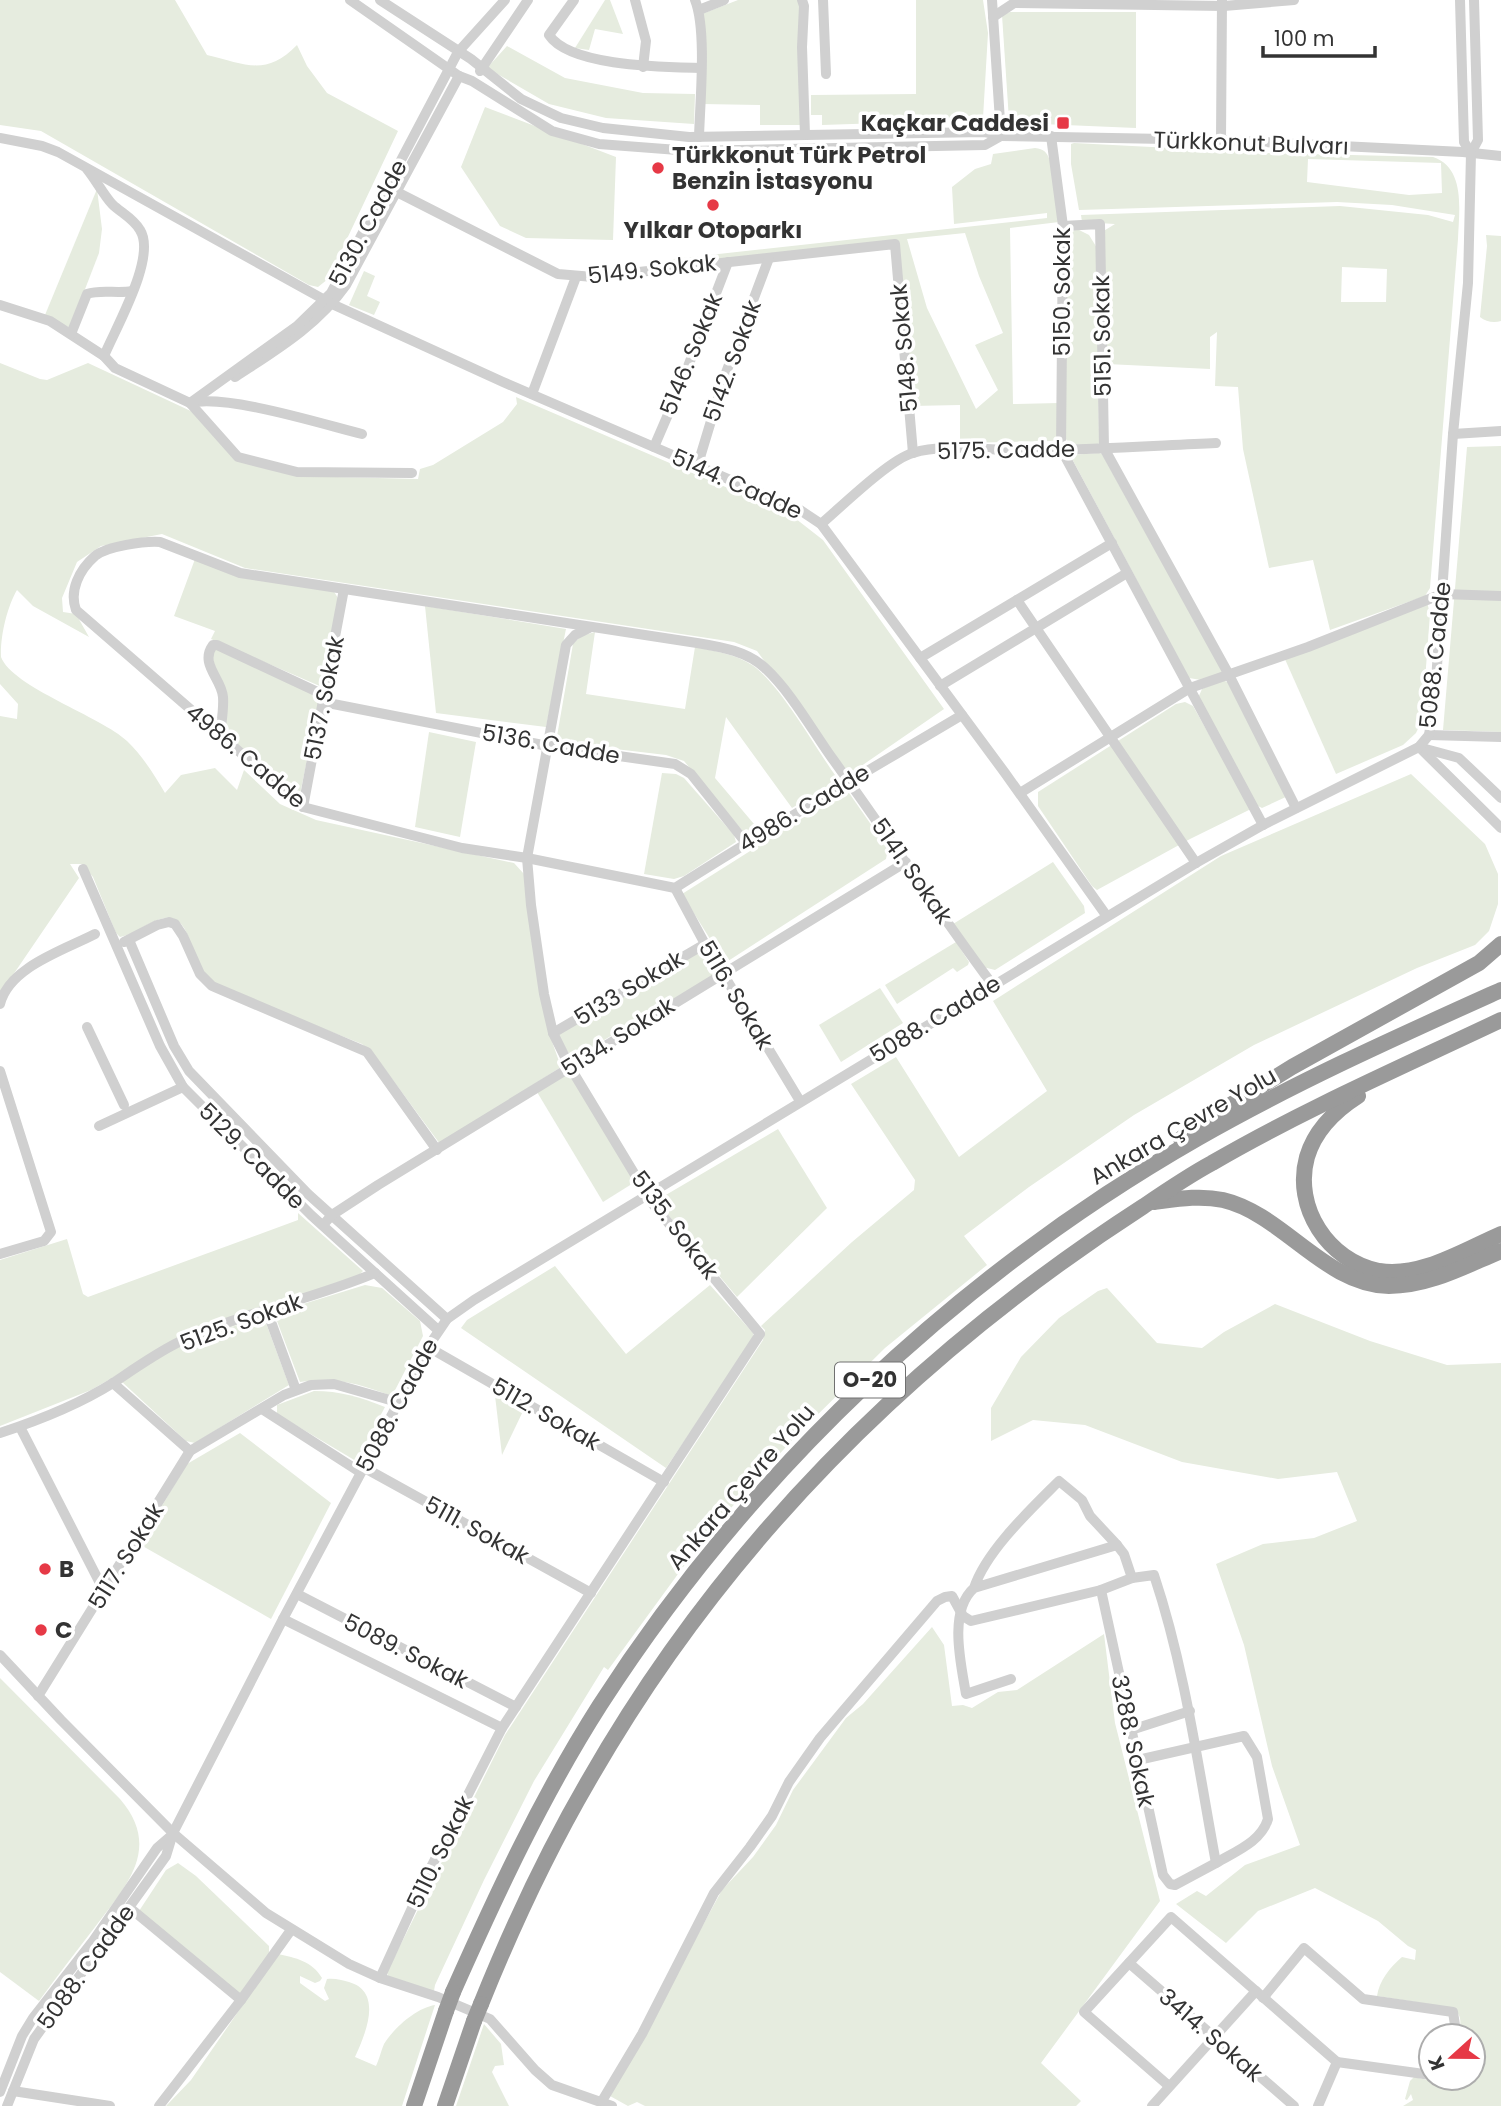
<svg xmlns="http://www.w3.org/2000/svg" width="1501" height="2106" font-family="Poppins,sans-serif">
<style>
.green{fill:#e6ecdf;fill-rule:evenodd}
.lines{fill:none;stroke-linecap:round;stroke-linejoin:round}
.minor{stroke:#d0d0d0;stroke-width:10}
.highway{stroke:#9a9a9a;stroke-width:16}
.highway-bridge{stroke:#9a9a9a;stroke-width:16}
.poi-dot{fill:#e63946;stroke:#fff;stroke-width:2.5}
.labels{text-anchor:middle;stroke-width:7;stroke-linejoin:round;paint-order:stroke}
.shield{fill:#fff;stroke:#707070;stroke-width:2}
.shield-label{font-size:21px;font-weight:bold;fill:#333}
.poi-label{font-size:23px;font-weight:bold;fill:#333;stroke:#fff;text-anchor:start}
.street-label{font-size:23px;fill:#333;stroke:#fff}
</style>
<rect width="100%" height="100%" fill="#fff"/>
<g class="green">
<path d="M 0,0 L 175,0 L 207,55 C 245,64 266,77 297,45 L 307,66 L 327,93 L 398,131 L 328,279 L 318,287 L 309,285 L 41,131 L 0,125 Z"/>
<path d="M 605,0 L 610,0 L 623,34 L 595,29 L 589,50 L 575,48 Z"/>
<path d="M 738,0 L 798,0 L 801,9 L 801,125 L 760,125 L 760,105 L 702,104 L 702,14 Z"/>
<path d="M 916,0 L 983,0 L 988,33 L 983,118 L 974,120 L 822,125 L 822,115 L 811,115 L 811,95 L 916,94 Z"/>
<path d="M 1010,12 L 1136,12 L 1136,128 L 1018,123 L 1009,120 L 1002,15 Z"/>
<path d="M 507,46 L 565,78 L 643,93 L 695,94 L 694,124 L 606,118 L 549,104 L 487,68 Z"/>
<path d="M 485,107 L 616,157 L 613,240 L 526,238 L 500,226 L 461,167 Z"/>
<path d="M 1074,143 L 1268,153 L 1433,157 C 1466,168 1459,211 1458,239 L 1430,588 L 1425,596 L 1330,630 L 1313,560 L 1269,568 L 1243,449 L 1238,387 L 1215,386 L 1217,332 L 1210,337 L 1210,369 L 1107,364 L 1102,232 L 1115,224 L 1082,222 L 1081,215 L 1340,206 L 1428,215 L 1453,222 L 1455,215 L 1392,205 L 1337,202 L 1079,210 L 1071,164 L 1071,144 ZM 1308,159 L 1441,163 L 1442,193 L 1409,195 L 1307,182 ZM 1342,267 L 1387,269 L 1386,302 L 1341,302 Z"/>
<path d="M 1035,148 C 1044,149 1047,152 1050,161 L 1059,222 L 1010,228 L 1013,404 L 1059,403 L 1058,439 L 1054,441 L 960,443 L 960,405 L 912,406 L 895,240 L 673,264 L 673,259 L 1047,218 L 1047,213 L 954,224 L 952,187 L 975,169 L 991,164 L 993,154 ZM 965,233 L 979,276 L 1003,333 L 975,345 L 998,390 L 976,409 L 927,308 L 907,239 Z"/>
<path d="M 97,189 L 102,229 L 99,253 L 70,328 L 45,315 Z"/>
<path d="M 1077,229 L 1089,235 L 1097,248 L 1099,443 L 1097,446 L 1070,444 L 1065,438 L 1066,230 Z"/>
<path d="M 1486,235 L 1501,236 L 1501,321 C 1494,323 1486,322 1480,317 L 1487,246 Z"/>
<path d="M 364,271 L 375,276 L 367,296 L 380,302 L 374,315 L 349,305 Z"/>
<path d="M 0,363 L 40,379 L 47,380 L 88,363 L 195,413 L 238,461 L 296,476 L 418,479 L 420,469 L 433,465 L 503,422 L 517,404 L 516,397 L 791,515 L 823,540 L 944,709 L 854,771 L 844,768 L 757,651 L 734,642 L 245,568 L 162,534 L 101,546 L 77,562 L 62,598 L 63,612 L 76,614 L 89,637 L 33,606 L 17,590 C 7,607 0,637 1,657 C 12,687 102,717 127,741 C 142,755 155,776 165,793 L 181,775 L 215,768 L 237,790 L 244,770 L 280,804 L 316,820 L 514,863 L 524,874 L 549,1033 L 561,1067 L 440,1144 L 373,1053 L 362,1044 L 218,987 C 213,982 206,978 202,972 C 191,959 191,914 165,918 C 148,921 136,934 120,937 L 116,933 L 93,877 L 82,864 L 70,864 L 79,878 L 0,994 L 0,716 L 17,719 L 18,704 L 0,684 Z"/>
<path d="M 1501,446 L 1501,732 L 1443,730 L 1467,447 Z"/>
<path d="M 1099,453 L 1102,454 L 1223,672 L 1201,680 L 1189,678 L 1070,455 Z"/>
<path d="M 195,559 L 333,590 L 338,598 L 322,687 L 211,639 L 215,631 L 174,616 Z"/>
<path d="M 1427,602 L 1430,614 L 1422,720 L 1416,733 L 1403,745 L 1336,774 L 1284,657 Z"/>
<path d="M 425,606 L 566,629 L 546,727 L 436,713 Z"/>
<path d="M 595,632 L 586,694 L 685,709 L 695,647 C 714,651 735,654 752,665 C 779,683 815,747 835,775 L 834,783 L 792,808 L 726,717 L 715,778 L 754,824 L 764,827 L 750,836 L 746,835 L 684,761 L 666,755 L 556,742 L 573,644 L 581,636 Z"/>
<path d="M 217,649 L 320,697 L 299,799 L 224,736 L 212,652 Z"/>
<path d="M 1223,680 L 1229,683 L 1288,796 L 1262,808 L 1256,805 L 1198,698 L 1202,689 Z"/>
<path d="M 1185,702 L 1193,706 L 1251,809 L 1190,839 L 1097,890 L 1092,886 L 1038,806 L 1038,792 L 1176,704 Z"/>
<path d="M 429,732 L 476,742 L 460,837 L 415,827 Z"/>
<path d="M 662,773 L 676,774 L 684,778 L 734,835 L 736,842 L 684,876 L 674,879 L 644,874 Z"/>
<path d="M 1411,774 L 1485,844 L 1498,874 L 1498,904 L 1489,931 L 1475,945 L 1417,968 L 1254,1045 L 1134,1115 L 1029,1187 L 964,1236 L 987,1265 L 885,1348 L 793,1439 L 705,1537 L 608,1670 L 604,1667 L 534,1781 L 484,1880 L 435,1985 L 434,1991 L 388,1977 L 387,1972 L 505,1735 L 763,1340 L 765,1330 L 761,1326 L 852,1242 L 914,1190 L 915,1180 L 851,1084 L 896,1057 L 959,1157 L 1047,1091 L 993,1001 L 1221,856 Z"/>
<path d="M 847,790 L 888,849 L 886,859 L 725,963 L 682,894 Z"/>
<path d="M 1053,862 L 1084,906 L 1085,913 L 995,970 L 983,967 L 953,924 Z"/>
<path d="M 956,942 L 969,962 L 968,965 L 957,972 L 953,968 L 897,1004 L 885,985 Z"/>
<path d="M 703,949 L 717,973 L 572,1059 L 558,1035 Z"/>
<path d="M 880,988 L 903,1023 L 841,1062 L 819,1025 Z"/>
<path d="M 562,1076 L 572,1077 L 635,1182 L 603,1202 L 537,1092 Z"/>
<path d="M 778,1129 L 827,1208 L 737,1297 L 659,1204 L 659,1199 Z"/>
<path d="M 298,1213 L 363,1271 L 354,1280 L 140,1362 L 91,1390 L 0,1426 L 0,1260 L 67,1239 L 83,1294 L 88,1297 L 298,1220 Z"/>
<path d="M 555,1266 L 626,1354 L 710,1285 L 753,1333 L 754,1338 L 666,1468 L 461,1328 L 467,1320 Z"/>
<path d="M 365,1285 L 382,1288 L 420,1321 L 423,1336 L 392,1396 C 360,1384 334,1376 300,1382 L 274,1313 Z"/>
<path d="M 1107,1288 L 1157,1343 L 1202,1348 L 1224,1332 L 1275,1304 L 1370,1341 L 1447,1365 L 1501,1363 L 1501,2106 L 1403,2106 L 1413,2100 L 1411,2094 L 1407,2100 L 1405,2099 L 1410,2081 L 1414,2077 L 1441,2083 L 1443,2078 L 1473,2078 L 1473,2036 L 1457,2036 C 1461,2024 1463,2018 1454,2008 L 1377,1996 C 1379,1981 1390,1967 1402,1957 L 1415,1960 L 1416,1950 L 1408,1946 L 1378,1921 L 1315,1888 L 1258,1911 L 1226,1943 L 1176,1904 L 1197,1891 L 1206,1896 L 1245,1865 L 1300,1845 L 1272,1766 L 1244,1645 L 1216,1564 L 1263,1544 L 1314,1538 L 1357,1521 L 1337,1472 L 1278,1479 L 1182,1462 L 1085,1425 L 1033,1420 L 991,1441 L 991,1408 L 1021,1357 L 1059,1318 L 1098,1291 Z"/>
<path d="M 263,1315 L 289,1385 L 195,1443 L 186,1441 L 121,1381 L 169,1351 Z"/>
<path d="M 494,1387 L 525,1407 L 502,1455 Z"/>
<path d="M 314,1391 C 340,1391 360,1397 385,1407 L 356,1461 L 277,1414 L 277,1405 Z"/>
<path d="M 240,1433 L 331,1503 L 271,1619 L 139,1544 L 187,1464 Z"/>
<path d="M 932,1627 L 944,1645 L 952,1706 L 963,1705 L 972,1708 L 998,1692 L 1017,1690 L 1104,1634 L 1115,1723 L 1160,1901 L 1041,2063 L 1081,2101 L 1076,2106 L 645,2106 L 637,2102 L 628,2106 L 610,2096 L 722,1890 L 753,1857 L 776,1825 L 793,1790 L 846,1718 L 863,1704 Z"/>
<path d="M 0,1678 L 120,1799 C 162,1848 127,1885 95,1927 C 76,1952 57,1976 39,2001 L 0,1972 Z"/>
<path d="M 178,1863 L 196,1876 L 269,1946 L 269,1956 L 240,1994 L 139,1911 L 166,1870 Z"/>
<path d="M 278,1954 C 296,1958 312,1961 322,1978 L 320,1981 L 315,1983 L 300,1976 L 300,1983 L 325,2001 L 329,1999 L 324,1988 L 327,1979 C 335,1978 341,1980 349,1982 C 384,1992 365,2035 355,2057 L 376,2066 C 379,2060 381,2051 384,2044 C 394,2028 416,2008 435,2005 L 402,2106 L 166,2106 L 191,2080 Z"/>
<path d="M 484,2024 L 501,2044 L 504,2065 L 495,2066 L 492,2072 L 509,2106 L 456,2106 Z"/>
</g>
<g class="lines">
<g class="minor">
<path d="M 350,0 L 459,76 L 472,81 L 552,131 L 599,144 L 691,151 L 985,145 L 1001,136"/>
<path d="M 380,0 L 471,59 L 521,99 L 561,118 L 603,128 L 689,137 L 984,132 L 1001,136 L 1221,140 L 1463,152 L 1501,156"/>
<path d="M 574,0 L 549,35 C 570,67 666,67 701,68"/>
<path d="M 635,0 L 646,41 L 643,67"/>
<path d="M 695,0 C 707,30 700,102 699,137"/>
<path d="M 802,0 L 804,6 L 802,47 L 805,135"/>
<path d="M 823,0 L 826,74"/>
<path d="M 992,0 L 1001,136"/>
<path d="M 1460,0 L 1464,142 L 1471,153"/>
<path d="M 699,10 L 724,0"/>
<path d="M 993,17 L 1014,3 L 1224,6 L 1294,0"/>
<path d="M 480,71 L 528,0"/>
<path d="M 1051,136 L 1063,226 L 1061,449 L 1263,825"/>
<path d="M 0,138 L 42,146 L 58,152 L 332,304 L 503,382 L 800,510 L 821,524 L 1005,773 L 1106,915"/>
<path d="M 1221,140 L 1222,0"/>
<path d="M 1471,153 L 1478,140 L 1474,0"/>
<path d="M 87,169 C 96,180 103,194 112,204 C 121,213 133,218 140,230 C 157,257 116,327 104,356"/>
<path d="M 387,187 L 558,274 L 593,277 L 895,244 L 913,453"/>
<path d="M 1063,226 L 1100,224 L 1104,448 L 1228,673 L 1296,808"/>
<path d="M 0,305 L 50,321 L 104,356 L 115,368 L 190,403 C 227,394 322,424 362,434"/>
<path d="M 71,334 L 87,294 C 101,289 117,294 132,291"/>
<path d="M 235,377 C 276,350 317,326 346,285 L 459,76"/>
<path d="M 532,394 L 576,277"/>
<path d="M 1453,434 L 1501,431"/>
<path d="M 654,447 L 682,382 L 728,262"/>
<path d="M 698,464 L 724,378 L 769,258"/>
<path d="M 412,473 L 297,472 L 238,457 L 190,403 L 297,326 L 331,293 L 458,52 L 505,0"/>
<path d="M 821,524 C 841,507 890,459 913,453 C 941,444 984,450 1014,450 C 1081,451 1148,446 1216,443"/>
<path d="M 1017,600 L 1196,863"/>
<path d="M 920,658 L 1112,543"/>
<path d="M 940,686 L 1127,573"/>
<path d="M 323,702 L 548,746 L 675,764 L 691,774 L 746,843"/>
<path d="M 962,715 C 866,772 769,828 675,888 L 527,858 L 462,848 L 303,807 L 76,610 C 69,591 79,570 95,556 C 107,546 145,541 160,542 L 240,573 L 697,643 C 721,647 747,651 765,668 C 791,692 812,730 832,758 C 886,833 937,910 992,984"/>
<path d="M 1429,735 L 1501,737"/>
<path d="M 220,736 C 221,724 224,710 223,697 C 222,679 199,664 213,645 L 217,645 L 324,695"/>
<path d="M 1419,747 L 1501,828"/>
<path d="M 1422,748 L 1459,758 L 1501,798"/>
<path d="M 1020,793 L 1190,688 L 1308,647 L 1442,594 L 1501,596"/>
<path d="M 303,807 L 344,589"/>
<path d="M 83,869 L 160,1046 L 183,1087 L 311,1215 L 438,1330"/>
<path d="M 675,888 L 705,944 L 800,1101"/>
<path d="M 129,940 L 174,1046 L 189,1071 L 308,1194 L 447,1319"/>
<path d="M 124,942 L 157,925 L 169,922 L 175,924 L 183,936 L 200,974 L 212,986 L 367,1052 L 437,1150"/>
<path d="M 0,1004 C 9,967 64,950 95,934"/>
<path d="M 87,1027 L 124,1105"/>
<path d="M 553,1033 L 705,944"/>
<path d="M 0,1071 L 51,1232 L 44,1241 L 0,1254"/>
<path d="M 99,1126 L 183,1087"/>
<path d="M 323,1225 L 332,1215 L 378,1185 L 906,862"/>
<path d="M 267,1311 L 296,1390"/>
<path d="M 428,1347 L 664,1482"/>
<path d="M 113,1383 C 134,1369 155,1354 177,1343 C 240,1313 311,1300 375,1273"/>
<path d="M 262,1409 L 360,1472"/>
<path d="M 20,1427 L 104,1591"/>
<path d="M 0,1433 C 40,1420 78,1405 113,1383 L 190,1451"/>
<path d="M 363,1467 L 591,1593"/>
<path d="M 974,1588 C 986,1551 1031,1509 1059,1481 L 1082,1500 L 1090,1516 L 1117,1545 L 974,1588 C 948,1611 961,1664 966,1694 L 1011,1679"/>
<path d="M 1101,1590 L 1163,1875 L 1170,1884 L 1175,1885 L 1216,1863 C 1198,1766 1185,1668 1154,1575 L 1132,1578 L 1124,1554 L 1117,1545"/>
<path d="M 297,1594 L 516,1707"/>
<path d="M 283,1619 L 502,1728"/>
<path d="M 0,1655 L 61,1720 L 173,1833 L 266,1913 L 349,1964 L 380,1978 L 438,1997 L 490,2019 L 535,2070 L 552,2085 L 612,2106"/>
<path d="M 38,1696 L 190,1451 L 284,1395 L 311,1385 L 334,1384 L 397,1402"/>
<path d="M 1131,1730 L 1190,1711"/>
<path d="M 1138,1760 L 1244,1736 L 1257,1757 L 1268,1819 C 1261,1842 1236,1851 1216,1863"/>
<path d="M 130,1908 L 241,2000"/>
<path d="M 1129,1963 L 1294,2106"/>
<path d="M 380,1978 L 428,1873 L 502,1728 L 760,1334 L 652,1203 L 570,1067 L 553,1033 L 544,994 L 531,905 L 527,858 L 566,645 L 575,635 L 589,628"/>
<path d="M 1263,1998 L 1304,1948 L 1363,1999 L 1453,2012 L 1455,2025 L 1452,2036"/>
<path d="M 1337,2062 L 1431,2075"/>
<path d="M 1169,2086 L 1084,2012 L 1171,1917 L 1337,2062"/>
<path d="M 13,2091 L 110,2106"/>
<path d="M 0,2092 L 22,2036 L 33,2018 L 93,1941 L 157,1848 L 172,1835"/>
<path d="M 602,2101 L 642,2034 L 714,1893 L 750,1847 L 772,1816 L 789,1782 L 820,1738 L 937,1601 L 945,1597 L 952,1596 L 963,1616 L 971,1621 L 1101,1590 L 1132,1578"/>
<path d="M 7,2106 L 34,2039 L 166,1856 L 173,1833 L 283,1619 L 428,1347 L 447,1319 L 474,1300 L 1196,863 L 1263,825 L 1419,747 L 1429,735 L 1435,695 L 1453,434 L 1468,283 L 1471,153"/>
<path d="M 159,2106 L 241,2000 L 291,1930"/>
<path d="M 1152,2106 L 1256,1991"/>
<path d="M 1318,2106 L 1337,2062"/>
</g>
<g class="highway">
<path d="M 1358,1096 C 1336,1110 1315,1130 1307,1157 C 1293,1207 1328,1261 1379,1271 C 1420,1278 1464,1250 1501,1234"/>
<path d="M 1181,1139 L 1198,1125 L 1292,1067 L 1479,963 L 1501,944"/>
<path d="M 1154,1202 C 1177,1199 1200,1195 1223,1200 C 1283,1214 1325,1285 1389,1286 C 1429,1286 1465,1266 1501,1251"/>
<path d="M 453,1992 C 497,1893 542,1796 600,1705 C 750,1472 957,1276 1198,1138 C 1296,1082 1399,1036 1501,990"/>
<path d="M 481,2004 C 512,1927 547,1852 589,1780 C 725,1542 915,1354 1144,1206 C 1166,1191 1188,1176 1212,1163 C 1305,1109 1404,1066 1501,1020"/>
<path d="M 414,2106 L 446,2011"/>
<path d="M 445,2106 L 474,2021"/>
</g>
<g class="highway-bridge">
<path d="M 446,2011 L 453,1992"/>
<path d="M 474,2021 L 481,2004"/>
</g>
</g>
<g class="poi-dot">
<rect x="1056" y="116" width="14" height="14" rx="3.5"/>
<circle cx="658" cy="168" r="7"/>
<circle cx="713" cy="205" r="7"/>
<circle cx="45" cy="1569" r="7"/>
<circle cx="41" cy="1630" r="7"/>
</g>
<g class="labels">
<rect class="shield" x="835" y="1362.5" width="70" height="35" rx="5"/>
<g class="shield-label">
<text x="870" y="1387">O-20</text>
</g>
<g class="poi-label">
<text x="1049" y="131" text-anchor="end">Kaçkar Caddesi</text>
<text x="672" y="163">Türkkonut Türk Petrol<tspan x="672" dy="26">Benzin İstasyonu</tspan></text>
<text x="713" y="238" text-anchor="middle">Yılkar Otoparkı</text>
<text x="59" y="1577">B</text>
<text x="55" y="1638">C</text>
</g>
<g class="street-label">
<text transform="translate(1251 143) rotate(2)" y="8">Türkkonut Bulvarı</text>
<text transform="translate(368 223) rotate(-62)" y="8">5130. Cadde</text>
<text transform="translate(652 269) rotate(-6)" y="8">5149. Sokak</text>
<text transform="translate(1062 292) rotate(-90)" y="8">5150. Sokak</text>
<text transform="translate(1102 336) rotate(-91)" y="8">5151. Sokak</text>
<text transform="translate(904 348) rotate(-95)" y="8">5148. Sokak</text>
<text transform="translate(691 354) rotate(-68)" y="8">5146. Sokak</text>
<text transform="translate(732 361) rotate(-70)" y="8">5142. Sokak</text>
<text transform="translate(1006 450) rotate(-1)" y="8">5175. Cadde</text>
<text transform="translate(737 484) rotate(24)" y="8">5144. Cadde</text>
<text transform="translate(1435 655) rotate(-84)" y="8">5088. Cadde</text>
<text transform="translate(324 698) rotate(-79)" y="8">5137. Sokak</text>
<text transform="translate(551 744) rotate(10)" y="8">5136. Cadde</text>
<text transform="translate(246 756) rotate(40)" y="8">4986. Cadde</text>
<text transform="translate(804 808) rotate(-31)" y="8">4986. Cadde</text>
<text transform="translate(912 871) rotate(55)" y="8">5141. Sokak</text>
<text transform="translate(629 988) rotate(-31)" y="8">5133 Sokak</text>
<text transform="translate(736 995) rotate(59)" y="8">5116. Sokak</text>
<text transform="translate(935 1019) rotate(-31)" y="8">5088. Cadde</text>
<text transform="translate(618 1037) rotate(-32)" y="8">5134. Sokak</text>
<text transform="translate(1183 1126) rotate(-30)" y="8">Ankara Çevre Yolu</text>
<text transform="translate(252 1156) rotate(45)" y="8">5129. Cadde</text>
<text transform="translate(675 1225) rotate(53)" y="8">5135. Sokak</text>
<text transform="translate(241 1322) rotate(-20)" y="8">5125. Sokak</text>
<text transform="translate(397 1405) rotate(-62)" y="8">5088. Cadde</text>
<text transform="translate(546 1414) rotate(30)" y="8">5112. Sokak</text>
<text transform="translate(741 1487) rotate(-49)" y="8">Ankara Çevre Yolu</text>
<text transform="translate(477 1530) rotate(29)" y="8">5111. Sokak</text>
<text transform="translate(126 1556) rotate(-58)" y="8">5117. Sokak</text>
<text transform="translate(406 1651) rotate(27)" y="8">5089. Sokak</text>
<text transform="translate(1133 1741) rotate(78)" y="8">3288. Sokak</text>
<text transform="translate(440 1852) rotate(-64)" y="8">5110. Sokak</text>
<text transform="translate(86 1967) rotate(-54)" y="8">5088. Cadde</text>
<text transform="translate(1211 2035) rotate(41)" y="8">3414. Sokak</text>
</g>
</g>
<g transform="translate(1452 2057) rotate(249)"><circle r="33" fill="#ffffff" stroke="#adadad" stroke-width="2"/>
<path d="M0-5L12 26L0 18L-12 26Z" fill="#e63946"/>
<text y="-10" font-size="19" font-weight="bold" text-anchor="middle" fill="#333333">K</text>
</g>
<path d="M1263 46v10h112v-10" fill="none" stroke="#333333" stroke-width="3.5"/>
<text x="1274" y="46" font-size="21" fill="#333333" stroke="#ffffff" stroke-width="5" paint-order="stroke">100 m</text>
</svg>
